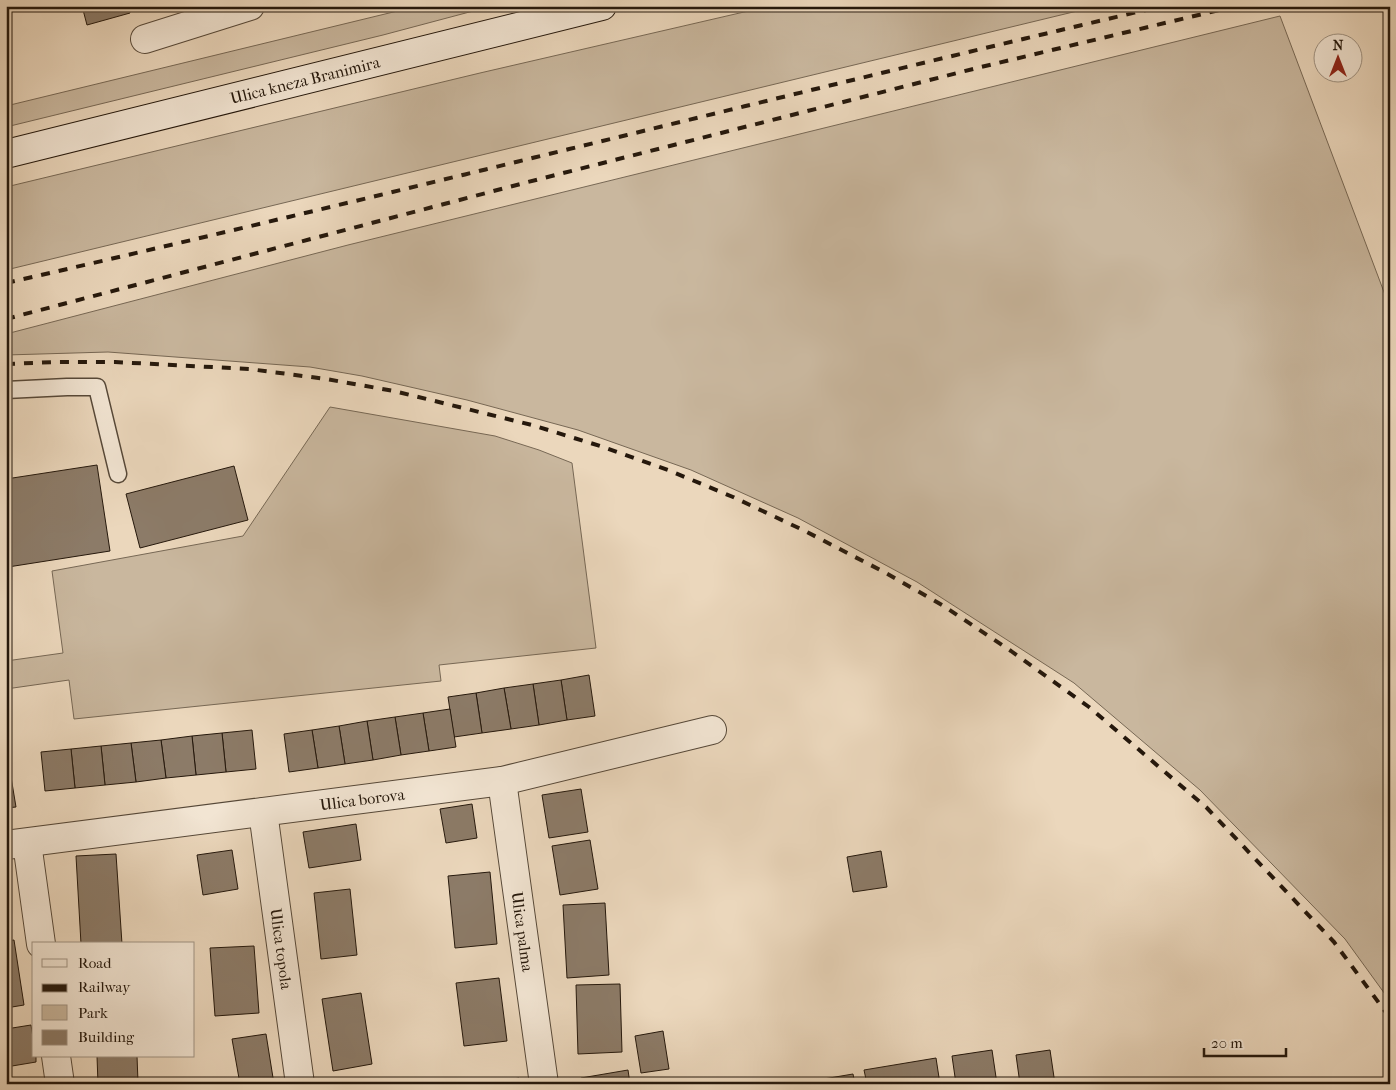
<svg xmlns="http://www.w3.org/2000/svg" width="1396" height="1090" font-family="'IM FELL French Canon',serif">
<style>
.green{fill:#c9b79e;stroke:#776855}
.building{fill:#8c7b68;stroke:#25180c}
.lines{fill:none;stroke-linecap:round;stroke-linejoin:round}
.service-casing{stroke:#564838;stroke-width:19}
.minor-casing{stroke:#564838;stroke-width:30}
.secondary-casing{stroke:#25180c;stroke-width:30}
.service{stroke:#f2e5d3;stroke-width:16}
.minor{stroke:#f2e5d3;stroke-width:28}
.secondary{stroke:#f2e5d3;stroke-width:28}
.rail{stroke:#25180c;stroke-width:4;stroke-dasharray:9 9;stroke-linecap:butt}
.labels{text-anchor:middle;stroke-width:4;stroke-linejoin:round;paint-order:stroke}
.street-label{font-size:16px;fill:#25180c;stroke:#f2e5d3}
</style>
<rect width="100%" height="100%" fill="#ebd7bc"/>
<filter id="stains"><feTurbulence type="fractalNoise" baseFrequency=".004" numOctaves="4"/><feColorMatrix values="0 0 0 0 .2 0 0 0 0 .09 0 0 0 0 .02 0 0 0 .5 -.17"/></filter>
<radialGradient id="worn" r=".72"><stop offset=".6" stop-color="#630" stop-opacity="0"/><stop offset="1" stop-color="#630" stop-opacity=".3"/></radialGradient>
<g class="green">
<path d="M 418,6 L 492,6 L 383,35 L 6,127 L 6,106 Z"/>
<path d="M 770,6 L 1098,6 L 6,270 L 6,187 L 480,73 Z"/>
<path d="M 1280,16 L 1390,308 L 1390,1001 L 1345,939 L 1200,790 L 1074,683 L 917,582 L 798,518 L 691,470 L 578,430 L 467,400 L 362,376 L 310,367 L 108,352 L 6,355 L 6,334 L 348,245 Z"/>
<path d="M 330,407 L 495,436 L 539,450 L 572,463 L 596,648 L 439,665 L 441,681 L 74,719 L 69,680 L 6,689 L 6,661 L 63,653 L 52,571 L 243,536 Z"/>
</g>
<g class="building">
<path d="M 82,6 L 128,6 L 130,13 L 87,25 Z"/>
<path d="M 97,465 L 110,551 L 8,567 L 6,557 L 6,479 Z"/>
<path d="M 234,466 L 248,520 L 140,548 L 126,494 Z"/>
<path d="M 589,675 L 595,716 L 567,720 L 561,680 Z"/>
<path d="M 561,680 L 567,720 L 539,725 L 533,684 Z"/>
<path d="M 533,684 L 539,725 L 511,729 L 504,688 Z"/>
<path d="M 504,688 L 511,729 L 482,733 L 476,693 Z"/>
<path d="M 476,693 L 482,733 L 454,737 L 448,697 Z"/>
<path d="M 450,709 L 456,747 L 429,751 L 423,713 Z"/>
<path d="M 423,713 L 429,751 L 401,755 L 395,717 Z"/>
<path d="M 395,717 L 401,755 L 373,760 L 367,721 Z"/>
<path d="M 367,721 L 373,760 L 345,764 L 339,726 Z"/>
<path d="M 339,726 L 345,764 L 318,768 L 312,730 Z"/>
<path d="M 252,730 L 256,769 L 226,772 L 222,733 Z"/>
<path d="M 312,730 L 318,768 L 289,772 L 284,734 Z"/>
<path d="M 222,733 L 226,772 L 196,775 L 192,736 Z"/>
<path d="M 192,736 L 196,775 L 166,778 L 161,740 Z"/>
<path d="M 161,740 L 166,778 L 136,782 L 131,743 Z"/>
<path d="M 131,743 L 136,782 L 105,785 L 101,746 Z"/>
<path d="M 101,746 L 105,785 L 75,788 L 71,749 Z"/>
<path d="M 71,749 L 75,788 L 45,791 L 41,752 Z"/>
<path d="M 10,771 L 16,807 L 6,808 L 6,772 Z"/>
<path d="M 581,789 L 588,832 L 549,838 L 542,795 Z"/>
<path d="M 472,804 L 477,838 L 446,843 L 440,809 Z"/>
<path d="M 356,824 L 361,860 L 309,868 L 303,832 Z"/>
<path d="M 590,840 L 598,889 L 560,895 L 552,846 Z"/>
<path d="M 232,850 L 238,889 L 203,895 L 197,855 Z"/>
<path d="M 881,851 L 887,887 L 853,892 L 847,857 Z"/>
<path d="M 116,854 L 122,944 L 81,944 L 76,856 Z"/>
<path d="M 490,872 L 497,944 L 455,948 L 448,876 Z"/>
<path d="M 350,889 L 357,955 L 321,959 L 314,893 Z"/>
<path d="M 605,903 L 609,975 L 567,978 L 563,905 Z"/>
<path d="M 14,940 L 24,1005 L 6,1008 L 6,941 Z"/>
<path d="M 254,946 L 259,1013 L 215,1016 L 210,948 Z"/>
<path d="M 499,978 L 507,1041 L 464,1046 L 456,983 Z"/>
<path d="M 620,984 L 622,1052 L 578,1054 L 576,985 Z"/>
<path d="M 361,993 L 372,1064 L 333,1071 L 322,999 Z"/>
<path d="M 31,1025 L 34,1044 L 34,1056 L 36,1056 L 36,1062 L 6,1067 L 6,1029 Z"/>
<path d="M 663,1031 L 669,1069 L 641,1073 L 635,1036 Z"/>
<path d="M 266,1034 L 274,1084 L 240,1084 L 232,1039 Z"/>
<path d="M 992,1050 L 997,1084 L 956,1084 L 952,1056 Z"/>
<path d="M 1050,1050 L 1055,1084 L 1020,1084 L 1016,1055 Z"/>
<path d="M 97,1056 L 137,1056 L 138,1082 L 98,1084 Z"/>
<path d="M 936,1058 L 940,1084 L 867,1084 L 864,1070 Z"/>
<path d="M 628,1070 L 630,1084 L 582,1084 L 581,1078 Z"/>
<path d="M 853,1074 L 855,1084 L 794,1084 Z"/>
<path d="M 519,1078 L 520,1084 L 483,1084 Z"/>
</g>
<g class="lines">
<defs>
<path id="service" d="M 6,390 L 67,387 L 97,387 L 118,474"/>
<g id="minor">
<path d="M 145,39 L 250,6"/>
<path id="s1" d="M 502,781 L 544,1084"/>
<path id="s2" d="M 263,812 L 300,1084"/>
<path d="M 27,843 L 41,944"/>
<path id="s3" d="M 6,845 L 502,781 L 712,730"/>
<path d="M 56,1056 L 60,1084"/>
</g>
<g id="secondary">
<path id="s4" d="M 6,154 L 602,6"/>
</g>
</defs>
<use href="#service" class="service-casing"/>
<use href="#minor" class="minor-casing"/>
<use href="#secondary" class="secondary-casing"/>
<use href="#service" class="service"/>
<use href="#minor" class="minor"/>
<use href="#secondary" class="secondary"/>
<g class="rail">
<path d="M 6,283 C 393,195 777,96 1163,6"/>
<path d="M 6,319 L 528,182 L 977,68 L 1236,6"/>
<path d="M 6,364 L 57,362 L 115,362 L 249,369 L 326,379 L 394,391 L 532,425 L 600,446 L 668,470 L 733,497 L 805,531 L 884,572 L 942,605 L 1011,651 L 1089,707 L 1207,808 L 1334,942 L 1390,1018"/>
</g>
</g>
<g class="labels">
<g class="street-label">
<text dy="6" stroke="none"><textPath href="#s4" startOffset="308">Ulica kneza Branimira</textPath></text>
<text dy="6" stroke="none"><textPath href="#s3" startOffset="359">Ulica borova</textPath></text>
<text dy="6" stroke="none"><textPath href="#s1" startOffset="152">Ulica palma</textPath></text>
<text dy="6" stroke="none"><textPath href="#s2" startOffset="138">Ulica topola</textPath></text>
</g>
</g>
<rect width="1396" height="1090" fill="none" stroke="#ebd7bc" stroke-width="25"/>
<rect x="8" y="8" width="1381" height="1075" fill="none" stroke="#25180c" stroke-width="2.5"/>
<rect x="12" y="12" width="1371" height="1065" fill="none" stroke="#25180c"/>
<rect x="32" y="942" width="162" height="115" fill="#f2e5d3" stroke="#a09383"/>
<rect x="42" y="959" width="25" height="8" fill="#f2e5d3" stroke="#a09383"/>
<text x="78" y="968" font-size="15" fill="#25180c">Road</text>
<rect x="42" y="984" width="25" height="8" fill="#25180c" stroke="#a09383"/>
<text x="78" y="992" font-size="15" fill="#25180c">Railway</text>
<rect x="42" y="1005" width="25" height="15" fill="#c9b79e" stroke="#a09383"/>
<text x="78" y="1018" font-size="15" fill="#25180c">Park</text>
<rect x="42" y="1030" width="25" height="15" fill="#8c7b68" stroke="#a09383"/>
<text x="78" y="1042" font-size="15" fill="#25180c">Building</text>
<g transform="translate(1338 58)"><circle r="24" fill="#f2e5d3" stroke="#a09383"/>
<path d="M0-4L9 19L0 12L-9 19Z" fill="#8f2418"/>
<text y="-8" font-size="14" font-weight="bold" text-anchor="middle" fill="#25180c">N</text>
</g>
<path d="M1204 1048v8h82v-8" fill="none" stroke="#25180c" stroke-width="2.5"/>
<text x="1211" y="1048" font-size="15" fill="#25180c" stroke="#f2e5d3" stroke-width="4" paint-order="stroke">20 m</text>
<rect width="100%" height="100%" filter="url(#stains)"/>
<rect width="100%" height="100%" fill="url(#worn)"/>
</svg>
